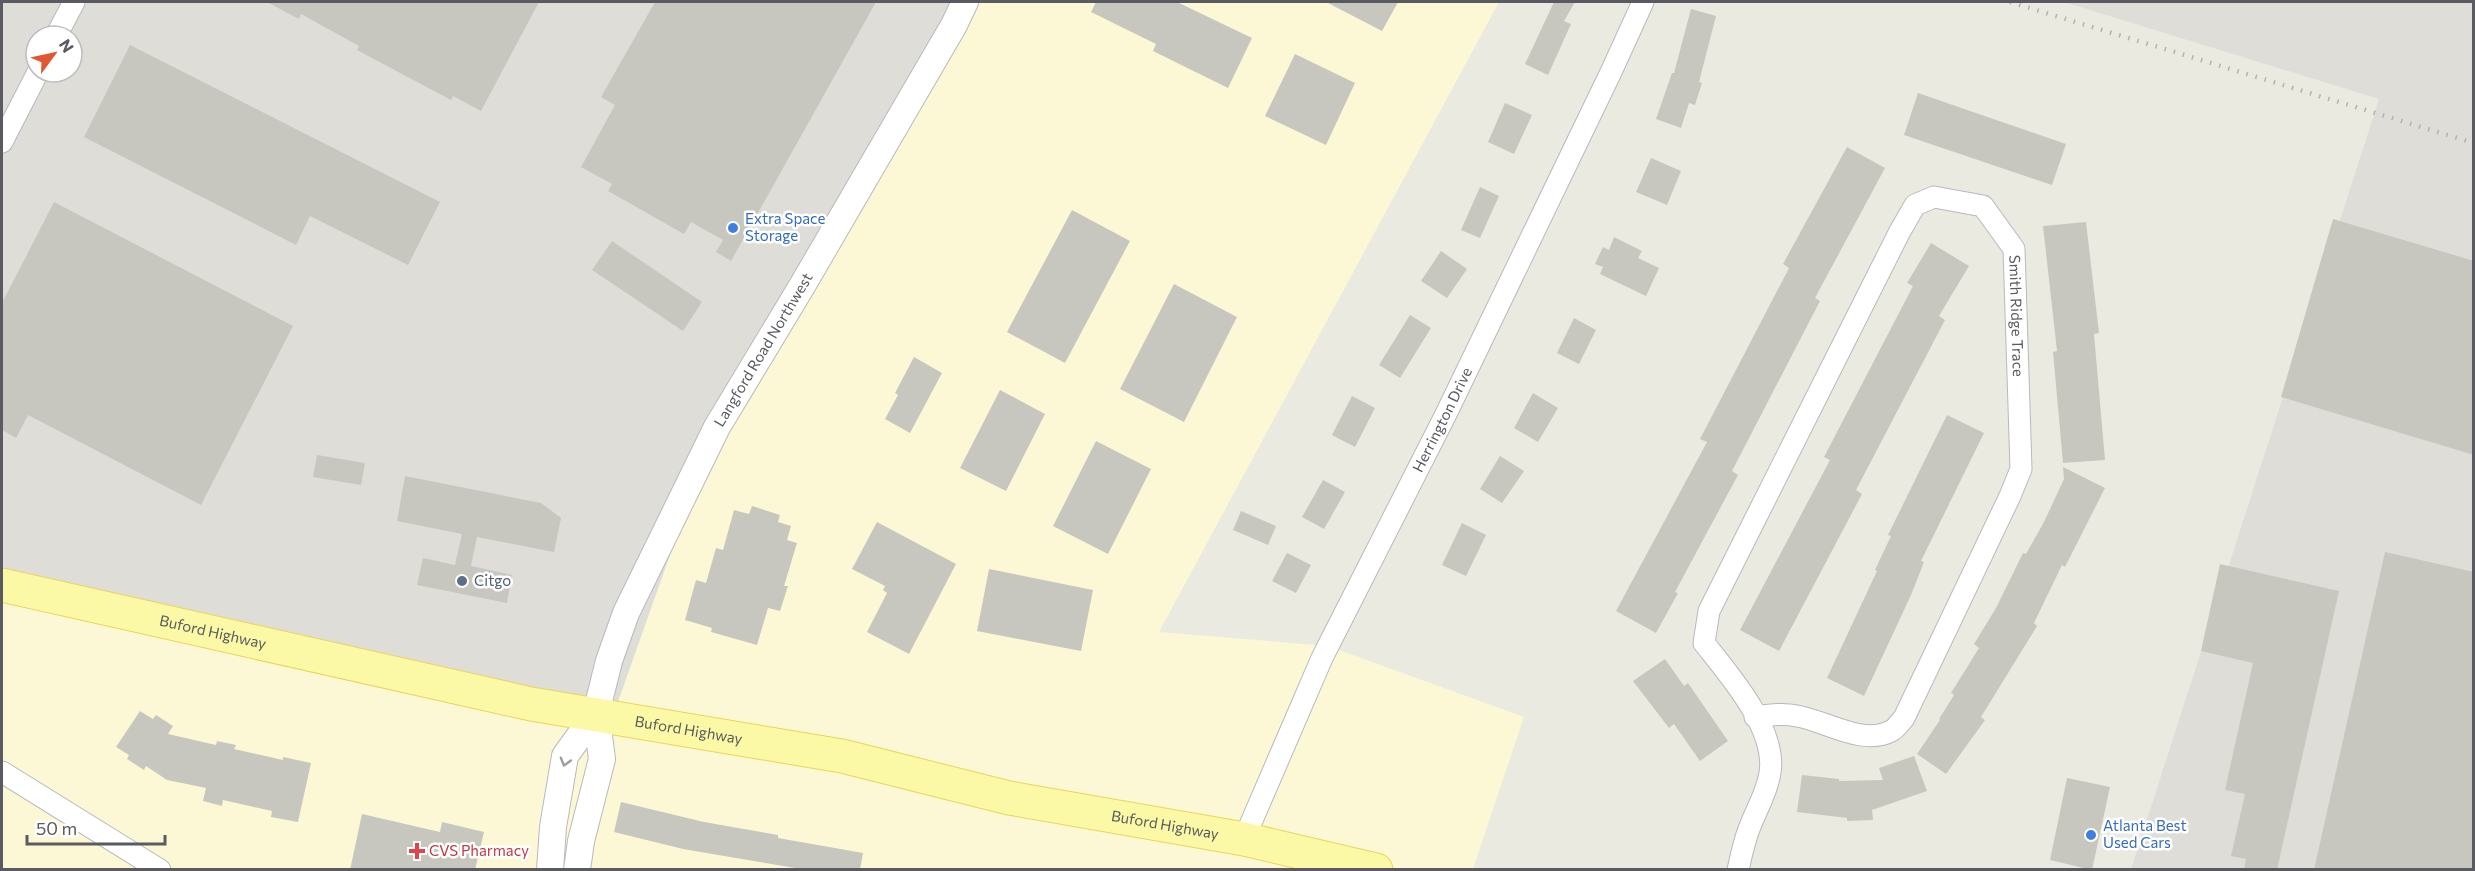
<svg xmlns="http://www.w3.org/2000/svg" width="2475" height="871" font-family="Commissioner,sans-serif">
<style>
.commercial{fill:#fcf8d5}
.industrial{fill:#dfddd8;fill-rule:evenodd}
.building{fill:#c8c7bf}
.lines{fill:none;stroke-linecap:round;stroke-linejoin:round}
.minor-casing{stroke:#b8b9be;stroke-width:23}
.tertiary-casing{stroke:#b8b9be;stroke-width:28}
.primary-casing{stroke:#ead55a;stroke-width:35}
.minor{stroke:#fff;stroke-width:21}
.tertiary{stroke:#fff;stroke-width:26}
.primary{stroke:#fbf9a5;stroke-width:33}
.rail{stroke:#b1b2b2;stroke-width:4.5;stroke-dasharray:1.5 8;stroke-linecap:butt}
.oneway{stroke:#9b9da0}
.shop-dot{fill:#3f7fe0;stroke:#fff;stroke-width:2}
.service-dot{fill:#5c6f8a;stroke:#fff;stroke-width:2}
.health-dot{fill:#e0444e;stroke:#fff;stroke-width:2}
.labels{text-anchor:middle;stroke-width:5;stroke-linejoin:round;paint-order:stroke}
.shop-label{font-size:15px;fill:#366cbe;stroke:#fff;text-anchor:start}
.street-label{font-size:15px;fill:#595b60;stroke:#fff}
.service-label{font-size:15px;fill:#4e5e75;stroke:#fff;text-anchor:start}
.health-label{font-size:15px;fill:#be3a42;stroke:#fff;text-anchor:start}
</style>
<rect width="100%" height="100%" fill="#ebeae0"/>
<path class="commercial" d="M 961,2 L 1499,2 L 1159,632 L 1328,646 L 1524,717 L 1473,869 L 2,870 L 2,579 L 722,408 Z"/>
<g class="industrial">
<path d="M 2,2 L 961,2 L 722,408 L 608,730 L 2,579 ZM 36,36 L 72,36 L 72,72 L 36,72 Z"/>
<path d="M 2064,2 L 2473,2 L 2473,869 L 2131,869 L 2379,99 Z"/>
</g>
<g class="building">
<path d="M 267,2 L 539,2 L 481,111 L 453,96 L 451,100 L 357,50 L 359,46 L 301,14 L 299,19 Z"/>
<path d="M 655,2 L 876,2 L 731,261 L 716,252 L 723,240 L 691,222 L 684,234 L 608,191 L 612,184 L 581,167 L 615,105 L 601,97 Z"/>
<path d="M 1096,2 L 1177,2 L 1252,38 L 1228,88 L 1153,51 L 1156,44 L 1091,12 Z"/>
<path d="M 1326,2 L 1398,2 L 1382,31 Z"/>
<path d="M 1554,2 L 1575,2 L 1564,21 L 1571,24 L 1548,75 L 1525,64 Z"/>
<path d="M 1691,9 L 1716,16 L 1699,82 L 1702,83 L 1695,105 L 1689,103 L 1681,128 L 1656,119 L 1672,73 L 1674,73 Z"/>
<path d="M 130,45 L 440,202 L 408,265 L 310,216 L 296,245 L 84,137 Z"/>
<path d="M 1295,54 L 1355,83 L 1326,145 L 1265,116 Z"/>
<path d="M 1918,93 L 2066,144 L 2052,185 L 1904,135 Z"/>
<path d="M 1505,103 L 1532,115 L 1514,154 L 1488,142 Z"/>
<path d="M 1847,147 L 1885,168 L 1815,298 L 1820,301 L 1732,471 L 1738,475 L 1675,592 L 1678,593 L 1656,633 L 1616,611 L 1707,442 L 1700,439 L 1789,268 L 1783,264 Z"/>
<path d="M 1651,158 L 1681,171 L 1667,205 L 1636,192 Z"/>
<path d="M 1480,187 L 1499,196 L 1480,238 L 1461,230 Z"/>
<path d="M 54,202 L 293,326 L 201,505 L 28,415 L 16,438 L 2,430 L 2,303 Z"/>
<path d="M 1072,210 L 1130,241 L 1065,363 L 1007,332 Z"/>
<path d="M 2333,219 L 2474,261 L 2474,455 L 2281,397 Z"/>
<path d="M 2086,222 L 2099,333 L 2094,334 L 2105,460 L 2063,463 L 2053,352 L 2057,351 L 2043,226 Z"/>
<path d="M 1614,237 L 1642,251 L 1638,258 L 1659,268 L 1646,296 L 1600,274 L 1603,267 L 1595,264 L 1603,247 L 1609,250 Z"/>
<path d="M 612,241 L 702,302 L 683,331 L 592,270 Z"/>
<path d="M 1931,243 L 1969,266 L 1939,316 L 1945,320 L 1856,490 L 1862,494 L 1779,651 L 1740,630 L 1830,460 L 1824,457 L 1913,286 L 1907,283 Z"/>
<path d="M 1441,251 L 1467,269 L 1447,298 L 1421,281 Z"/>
<path d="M 1174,284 L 1237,317 L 1184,422 L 1120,389 Z"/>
<path d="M 1410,315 L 1431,328 L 1400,378 L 1379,365 Z"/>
<path d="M 1574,318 L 1596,330 L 1579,364 L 1557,353 Z"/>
<path d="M 914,357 L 942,373 L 910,433 L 885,419 L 898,395 L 895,393 Z"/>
<path d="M 1000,390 L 1045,414 L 1006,491 L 960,468 Z"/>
<path d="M 1533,393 L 1558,408 L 1538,442 L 1514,428 Z"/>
<path d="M 1352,396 L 1375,408 L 1355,447 L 1332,435 Z"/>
<path d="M 1947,415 L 1984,433 L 1921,561 L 1924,562 L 1911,595 L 1864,696 L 1827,678 L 1877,571 L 1875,570 L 1891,536 L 1888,535 Z"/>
<path d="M 1096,441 L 1151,469 L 1108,554 L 1053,526 Z"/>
<path d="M 317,455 L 365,463 L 361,485 L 313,477 Z"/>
<path d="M 1500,456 L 1524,471 L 1502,503 L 1480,489 Z"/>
<path d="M 2063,467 L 2105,488 L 2065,567 L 2062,565 L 2034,623 L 2037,626 L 1981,717 L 1985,720 L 1946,774 L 1917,754 L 1940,720 L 1939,719 L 1954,695 L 1951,693 L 1979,648 L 1974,644 L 1996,608 L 2023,553 L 2026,554 L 2044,522 L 2064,479 Z"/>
<path d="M 405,476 L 541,503 L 561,518 L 554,552 L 477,537 L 471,566 L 512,575 L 507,603 L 417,585 L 423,558 L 455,565 L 462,534 L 397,521 Z"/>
<path d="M 1323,480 L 1345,492 L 1324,529 L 1302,517 Z"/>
<path d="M 752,506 L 780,515 L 778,522 L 791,526 L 787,540 L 797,543 L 784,586 L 788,586 L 780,611 L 768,608 L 757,645 L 711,632 L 712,628 L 685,620 L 696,580 L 706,583 L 716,548 L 723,550 L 734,510 L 749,514 Z"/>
<path d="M 1241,511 L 1276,526 L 1268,545 L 1233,530 Z"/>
<path d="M 877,522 L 956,564 L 909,654 L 867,632 L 887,593 L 883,590 L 885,586 L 852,569 Z"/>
<path d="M 1462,523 L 1486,535 L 1466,576 L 1442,565 Z"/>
<path d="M 2385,552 L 2474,572 L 2474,870 L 2314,870 Z"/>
<path d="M 1287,553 L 1311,565 L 1296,593 L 1272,581 Z"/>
<path d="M 2220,564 L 2339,591 L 2277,870 L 2244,870 L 2246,859 L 2231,856 L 2245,794 L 2225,790 L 2253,663 L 2201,651 Z"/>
<path d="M 989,569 L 1093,590 L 1081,651 L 977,631 Z"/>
<path d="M 1665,659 L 1684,686 L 1688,683 L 1728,741 L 1700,761 L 1674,724 L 1669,728 L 1633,681 Z"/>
<path d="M 140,711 L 153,719 L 156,715 L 173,726 L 168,734 L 216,745 L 217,741 L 236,745 L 234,749 L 283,760 L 283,757 L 311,763 L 298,822 L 271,817 L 272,811 L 223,800 L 222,806 L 203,801 L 206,788 L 167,780 L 146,766 L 144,770 L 127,759 L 129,755 L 116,747 Z"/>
<path d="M 1914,756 L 1927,791 L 1872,810 L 1873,820 L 1847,821 L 1847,818 L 1797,812 L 1802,775 L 1839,779 L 1839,781 L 1883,780 L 1879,768 Z"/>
<path d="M 2067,778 L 2110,787 L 2092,870 L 2050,860 Z"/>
<path d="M 621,802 L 704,822 L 778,835 L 778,838 L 863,853 L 860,870 L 794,870 L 795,868 L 683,849 L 614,832 Z"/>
<path d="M 362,814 L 440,832 L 442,822 L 484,832 L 475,870 L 350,870 Z"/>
</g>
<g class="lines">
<defs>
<g id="minor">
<path d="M 56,36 L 74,2"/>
<path d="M 2,142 L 38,72"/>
<path d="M 2,772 L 160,870"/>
<path id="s1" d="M 1244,839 L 1322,658 L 1446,414 L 1611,72 L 1643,2"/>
<path id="s2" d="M 1738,870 C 1741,856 1744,842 1749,829 C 1756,810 1767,793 1770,773 C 1777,729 1730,676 1704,643 L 1709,611 L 1899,233 L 1915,205 L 1934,197 L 1983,206 L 2014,249 L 2021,469 L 2010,496 L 1904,718 C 1900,722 1896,729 1891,731 C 1863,746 1826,721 1797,716 C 1783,713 1770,715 1755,717"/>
</g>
<g id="tertiary">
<path d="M 550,870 L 553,827 L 565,756 L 596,713"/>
<path id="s3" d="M 577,870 L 581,841 L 602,759 L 596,713 L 609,661 L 626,613 L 717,427 L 802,286 L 954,25 L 965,2"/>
</g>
<g id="primary">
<path id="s4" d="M 2,585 L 531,704 L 842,756 L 1009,798 L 1244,839 L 1376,870"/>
</g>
</defs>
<use href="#minor" class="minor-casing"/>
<use href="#tertiary" class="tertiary-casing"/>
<use href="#primary" class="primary-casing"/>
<use href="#minor" class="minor"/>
<use href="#tertiary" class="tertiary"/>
<use href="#primary" class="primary"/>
<path class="rail" d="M 2010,2 L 2474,143"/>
</g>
<defs><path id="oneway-chevron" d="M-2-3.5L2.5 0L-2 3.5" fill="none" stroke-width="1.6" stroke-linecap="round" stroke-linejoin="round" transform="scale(1.5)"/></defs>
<use class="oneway" href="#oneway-chevron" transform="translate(565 762) rotate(106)"/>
<g class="shop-dot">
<circle cx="733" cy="228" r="6"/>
<circle cx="2091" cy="835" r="6"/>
</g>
<circle class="service-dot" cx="462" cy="581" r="6"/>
<path class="health-dot" d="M414 842h6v6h6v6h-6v6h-6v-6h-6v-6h6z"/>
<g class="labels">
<g class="shop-label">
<text x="745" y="224">Extra Space<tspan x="745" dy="17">Storage</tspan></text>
<text x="2103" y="831">Atlanta Best<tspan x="2103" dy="17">Used Cars</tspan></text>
</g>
<g class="street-label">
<text dy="5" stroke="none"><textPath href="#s2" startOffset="930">Smith Ridge Trace</textPath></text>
<text dy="5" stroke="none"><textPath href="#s3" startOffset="562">Langford Road Northwest</textPath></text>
<text dy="5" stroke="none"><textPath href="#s1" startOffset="464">Herrington Drive</textPath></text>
<text dy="5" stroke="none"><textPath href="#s4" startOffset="216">Buford Highway</textPath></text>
<text dy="5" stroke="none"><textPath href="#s4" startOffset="702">Buford Highway</textPath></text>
<text dy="5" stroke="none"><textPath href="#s4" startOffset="1188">Buford Highway</textPath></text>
</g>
<g class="service-label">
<text x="474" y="586">Citgo</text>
</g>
<g class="health-label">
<text x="429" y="856">CVS Pharmacy</text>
</g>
</g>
<rect width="2475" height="871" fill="none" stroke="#595b60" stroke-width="6"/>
<g transform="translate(54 54) rotate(57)"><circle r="28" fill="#ffffff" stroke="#bdbdbf" stroke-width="1.5"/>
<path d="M0-4.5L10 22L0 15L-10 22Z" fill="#e05731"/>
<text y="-9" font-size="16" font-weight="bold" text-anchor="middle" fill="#595b60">N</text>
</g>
<path d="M27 835v9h138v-9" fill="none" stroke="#595b60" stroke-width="3"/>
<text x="36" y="835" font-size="18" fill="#595b60" stroke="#ffffff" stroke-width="4.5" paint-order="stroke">50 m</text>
</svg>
